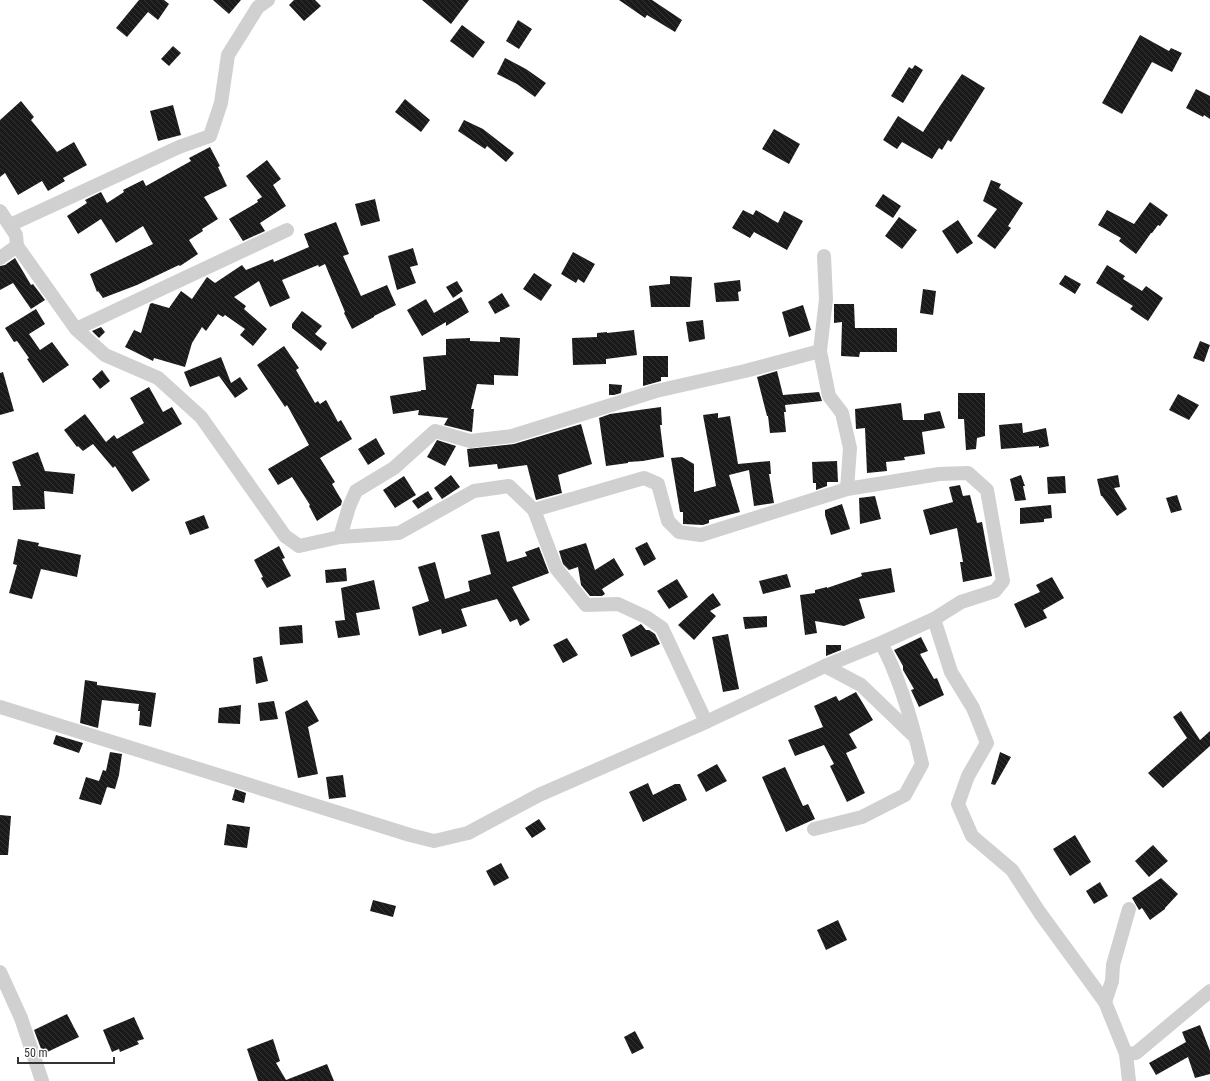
<svg xmlns="http://www.w3.org/2000/svg" width="1210" height="1081" font-family="'Roboto Condensed',sans-serif">
<style>
.building{fill:url(#building-back-hatch)}
.lines{fill:none;stroke-linecap:round;stroke-linejoin:round}
.street{stroke:#d0d0d0;stroke-width:14}
</style>
<defs>
<pattern id="building-back-hatch" width="6" height="6" patternUnits="userSpaceOnUse"><rect width="6" height="6" fill="#1a1a1a"/><path d="M-1 5l2 2M0 0l6 6M5-1l2 2" fill="none" stroke="#333"/></pattern>
</defs>
<rect width="100%" height="100%" fill="#fff"/>
<g class="building">
<path d="M 139,0 L 164,0 L 169,4 L 158,20 L 148,12 L 127,37 L 116,28 Z"/>
<path d="M 213,0 L 241,0 L 229,14 Z"/>
<path d="M 294,0 L 315,0 L 321,6 L 304,21 L 289,5 Z"/>
<path d="M 422,0 L 469,0 L 451,24 Z"/>
<path d="M 619,0 L 652,0 L 682,20 L 675,32 L 647,15 L 645,18 Z"/>
<path d="M 518,20 L 532,29 L 519,49 L 506,41 Z"/>
<path d="M 462,25 L 485,42 L 473,58 L 450,41 Z"/>
<path d="M 1140,35 L 1169,51 L 1171,48 L 1182,53 L 1172,72 L 1152,62 L 1122,114 L 1102,103 Z"/>
<path d="M 173,46 L 181,53 L 169,66 L 161,59 Z"/>
<path d="M 505,58 L 526,69 L 546,83 L 535,97 L 517,84 L 497,74 Z"/>
<path d="M 915,65 L 923,70 L 903,103 L 891,96 L 909,67 L 912,69 Z"/>
<path d="M 962,74 L 985,88 L 951,142 L 948,140 L 942,150 L 939,148 L 932,159 L 902,142 L 897,149 L 883,140 L 898,116 L 923,132 L 940,106 Z"/>
<path d="M 1196,89 L 1210,96 L 1210,119 L 1204,115 L 1203,117 L 1186,108 Z"/>
<path d="M 405,99 L 430,120 L 421,132 L 395,112 Z"/>
<path d="M 21,101 L 34,117 L 31,120 L 57,152 L 74,142 L 87,165 L 63,178 L 65,181 L 48,191 L 42,181 L 18,195 L 5,173 L 0,177 L 0,120 Z"/>
<path d="M 173,105 L 181,135 L 158,141 L 150,111 Z"/>
<path d="M 464,120 L 483,129 L 514,153 L 506,162 L 487,146 L 485,149 L 458,131 Z"/>
<path d="M 774,129 L 800,144 L 789,164 L 762,149 Z"/>
<path d="M 210,147 L 220,166 L 218,167 L 227,186 L 204,197 L 218,219 L 202,229 L 203,231 L 189,240 L 198,254 L 180,266 L 179,265 L 137,285 L 103,298 L 98,291 L 97,292 L 90,274 L 153,244 L 143,226 L 116,243 L 101,219 L 78,234 L 67,216 L 87,203 L 85,200 L 101,192 L 107,203 L 124,192 L 123,190 L 143,180 L 146,186 L 191,161 L 189,158 Z"/>
<path d="M 267,160 L 281,179 L 273,185 L 286,206 L 260,223 L 265,231 L 243,241 L 229,219 L 258,202 L 257,200 L 262,197 L 246,176 Z"/>
<path d="M 991,180 L 1001,184 L 999,188 L 1023,203 L 1008,226 L 1011,228 L 995,249 L 977,236 L 997,209 L 983,201 Z"/>
<path d="M 883,194 L 901,206 L 893,218 L 875,206 Z"/>
<path d="M 375,199 L 380,221 L 361,226 L 355,204 Z"/>
<path d="M 1150,202 L 1168,215 L 1160,226 L 1158,225 L 1152,233 L 1151,233 L 1136,254 L 1119,241 L 1121,238 L 1098,225 L 1107,210 L 1134,224 Z"/>
<path d="M 743,210 L 753,215 L 756,210 L 778,223 L 784,211 L 803,221 L 787,250 L 754,232 L 750,238 L 732,228 Z"/>
<path d="M 899,217 L 917,230 L 902,249 L 885,236 Z"/>
<path d="M 958,220 L 973,243 L 957,254 L 942,231 Z"/>
<path d="M 336,222 L 349,254 L 343,256 L 361,296 L 387,285 L 396,305 L 374,316 L 374,317 L 352,329 L 344,313 L 345,312 L 325,264 L 319,267 L 318,265 L 282,280 L 290,298 L 270,307 L 259,281 L 234,297 L 246,306 L 244,309 L 267,329 L 253,346 L 240,335 L 245,329 L 225,315 L 223,317 L 218,314 L 206,331 L 202,327 L 192,343 L 185,367 L 154,358 L 153,361 L 125,347 L 134,330 L 141,333 L 150,304 L 152,303 L 169,308 L 181,291 L 192,299 L 207,277 L 215,283 L 242,265 L 246,270 L 273,259 L 274,262 L 309,247 L 304,234 Z"/>
<path d="M 413,248 L 418,265 L 410,267 L 416,283 L 397,290 L 388,256 Z"/>
<path d="M 573,252 L 595,264 L 584,283 L 578,279 L 576,283 L 561,274 Z"/>
<path d="M 15,258 L 31,285 L 33,284 L 45,300 L 31,309 L 13,283 L 0,290 L 0,266 L 5,265 Z"/>
<path d="M 1107,265 L 1125,276 L 1123,279 L 1142,291 L 1146,286 L 1163,298 L 1148,321 L 1130,309 L 1133,306 L 1096,283 Z"/>
<path d="M 534,273 L 552,285 L 541,301 L 523,289 Z"/>
<path d="M 1065,275 L 1081,284 L 1075,294 L 1059,284 Z"/>
<path d="M 670,276 L 692,277 L 690,307 L 651,307 L 649,286 L 670,284 Z"/>
<path d="M 740,280 L 741,291 L 738,292 L 739,301 L 716,302 L 714,283 Z"/>
<path d="M 457,281 L 463,291 L 453,298 L 446,287 Z"/>
<path d="M 923,289 L 936,291 L 933,315 L 920,313 Z"/>
<path d="M 502,293 L 510,306 L 495,314 L 488,302 Z"/>
<path d="M 461,297 L 469,312 L 446,326 L 446,322 L 422,336 L 407,310 L 426,299 L 434,313 Z"/>
<path d="M 834,304 L 854,304 L 855,328 L 897,328 L 897,352 L 860,352 L 859,357 L 841,356 L 842,322 L 834,323 Z"/>
<path d="M 803,305 L 811,330 L 789,337 L 782,312 Z"/>
<path d="M 36,309 L 45,324 L 29,334 L 40,350 L 52,342 L 69,365 L 43,383 L 27,359 L 29,358 L 17,341 L 14,342 L 5,328 Z"/>
<path d="M 302,311 L 322,326 L 315,334 L 327,343 L 321,351 L 292,328 L 292,324 Z"/>
<path d="M 703,320 L 705,339 L 689,342 L 686,322 Z"/>
<path d="M 101,327 L 105,332 L 99,338 L 92,331 Z"/>
<path d="M 634,330 L 637,355 L 606,359 L 606,364 L 573,365 L 572,338 L 597,337 L 597,333 L 607,332 L 607,333 Z"/>
<path d="M 500,337 L 520,338 L 518,376 L 494,375 L 494,385 L 477,384 L 471,409 L 474,409 L 472,432 L 444,425 L 448,418 L 418,415 L 419,410 L 393,414 L 390,396 L 421,391 L 421,390 L 426,390 L 423,357 L 446,355 L 446,339 L 470,338 L 470,341 L 500,342 Z"/>
<path d="M 1200,341 L 1210,345 L 1204,362 L 1193,358 Z"/>
<path d="M 284,346 L 299,368 L 296,370 L 315,403 L 318,401 L 320,404 L 326,400 L 338,422 L 341,420 L 352,439 L 320,458 L 335,482 L 332,484 L 342,501 L 341,505 L 317,521 L 309,506 L 310,505 L 292,477 L 278,485 L 268,469 L 309,445 L 287,405 L 285,407 L 257,365 Z"/>
<path d="M 643,356 L 668,356 L 668,377 L 661,377 L 661,381 L 643,386 Z"/>
<path d="M 221,357 L 231,383 L 240,377 L 248,389 L 235,398 L 219,376 L 190,387 L 184,372 Z"/>
<path d="M 102,370 L 110,381 L 100,389 L 92,379 Z"/>
<path d="M 777,371 L 783,395 L 819,392 L 822,401 L 785,405 L 786,412 L 784,412 L 786,432 L 770,433 L 768,416 L 767,416 L 757,377 Z"/>
<path d="M 3,372 L 14,411 L 0,415 L 0,373 Z"/>
<path d="M 609,384 L 622,385 L 621,393 L 614,395 L 609,395 Z"/>
<path d="M 149,387 L 163,412 L 172,407 L 182,424 L 132,452 L 150,480 L 132,492 L 115,466 L 113,468 L 93,444 L 83,451 L 78,446 L 77,447 L 64,430 L 85,414 L 106,442 L 114,435 L 117,439 L 144,423 L 130,398 Z"/>
<path d="M 958,393 L 985,393 L 985,436 L 977,438 L 976,449 L 966,450 L 964,419 L 958,419 Z"/>
<path d="M 1178,394 L 1199,405 L 1189,420 L 1169,410 Z"/>
<path d="M 901,403 L 903,420 L 924,420 L 924,414 L 940,411 L 945,428 L 922,432 L 925,454 L 904,457 L 905,460 L 886,462 L 887,471 L 867,473 L 865,428 L 856,429 L 855,409 Z"/>
<path d="M 661,407 L 662,425 L 660,425 L 664,457 L 643,461 L 628,462 L 628,463 L 606,466 L 599,418 L 610,414 Z"/>
<path d="M 718,413 L 718,418 L 730,416 L 738,464 L 770,461 L 771,474 L 769,474 L 774,503 L 754,506 L 749,470 L 729,475 L 740,512 L 709,520 L 709,523 L 703,525 L 683,524 L 683,512 L 680,512 L 671,458 L 682,457 L 694,464 L 694,492 L 716,486 L 703,415 Z"/>
<path d="M 1022,423 L 1023,433 L 1046,428 L 1049,446 L 1039,448 L 1039,446 L 1001,449 L 999,425 Z"/>
<path d="M 581,424 L 592,464 L 558,475 L 562,493 L 536,500 L 527,465 L 498,469 L 497,464 L 469,467 L 467,449 L 514,444 Z"/>
<path d="M 376,438 L 385,454 L 368,465 L 358,449 Z"/>
<path d="M 437,440 L 456,446 L 445,466 L 427,457 Z"/>
<path d="M 38,452 L 45,471 L 75,474 L 73,494 L 44,491 L 45,509 L 13,510 L 12,486 L 21,486 L 12,462 Z"/>
<path d="M 837,461 L 838,482 L 827,482 L 827,486 L 816,490 L 816,483 L 813,483 L 812,462 Z"/>
<path d="M 451,475 L 460,487 L 442,499 L 434,488 Z"/>
<path d="M 1021,475 L 1025,486 L 1023,486 L 1026,500 L 1015,501 L 1010,479 Z"/>
<path d="M 1118,475 L 1120,487 L 1114,488 L 1127,509 L 1117,516 L 1102,496 L 1101,496 L 1097,479 Z"/>
<path d="M 404,476 L 416,495 L 395,508 L 383,490 Z"/>
<path d="M 1065,476 L 1066,493 L 1048,494 L 1047,477 Z"/>
<path d="M 960,485 L 963,496 L 970,495 L 977,523 L 982,522 L 992,576 L 963,582 L 960,562 L 963,562 L 957,528 L 930,535 L 923,510 L 953,502 L 949,487 Z"/>
<path d="M 428,491 L 433,499 L 418,509 L 412,501 Z"/>
<path d="M 1177,495 L 1182,510 L 1171,513 L 1166,498 Z"/>
<path d="M 875,496 L 881,519 L 860,524 L 859,498 Z"/>
<path d="M 842,504 L 850,529 L 831,535 L 825,515 L 825,510 Z"/>
<path d="M 1051,505 L 1052,518 L 1044,519 L 1044,522 L 1020,524 L 1020,508 Z"/>
<path d="M 204,515 L 209,528 L 190,535 L 185,522 Z"/>
<path d="M 499,531 L 507,562 L 527,556 L 525,552 L 539,547 L 549,573 L 512,587 L 530,620 L 520,626 L 517,619 L 510,622 L 497,599 L 461,609 L 467,626 L 442,634 L 441,629 L 419,636 L 412,607 L 429,601 L 418,567 L 435,562 L 445,599 L 470,591 L 468,581 L 491,574 L 481,535 Z"/>
<path d="M 18,539 L 39,543 L 38,546 L 81,555 L 77,577 L 41,569 L 32,599 L 9,593 L 17,565 L 13,564 Z"/>
<path d="M 647,542 L 656,559 L 644,566 L 635,548 Z"/>
<path d="M 586,543 L 595,570 L 614,558 L 624,575 L 602,589 L 605,594 L 602,596 L 590,596 L 581,585 L 578,567 L 569,570 L 563,564 L 559,551 Z"/>
<path d="M 279,546 L 285,558 L 282,559 L 291,576 L 267,588 L 261,578 L 263,577 L 254,560 Z"/>
<path d="M 346,568 L 347,581 L 326,583 L 325,570 Z"/>
<path d="M 891,568 L 895,592 L 859,599 L 865,618 L 844,626 L 815,621 L 817,633 L 805,635 L 800,595 L 815,593 L 815,590 L 827,587 L 827,588 L 862,576 L 861,573 Z"/>
<path d="M 787,574 L 791,587 L 763,594 L 759,581 Z"/>
<path d="M 1052,577 L 1064,598 L 1043,610 L 1047,618 L 1025,628 L 1014,604 L 1040,592 L 1036,585 Z"/>
<path d="M 677,579 L 688,597 L 669,609 L 657,591 Z"/>
<path d="M 374,580 L 380,609 L 356,613 L 360,635 L 338,638 L 335,621 L 345,620 L 341,588 Z"/>
<path d="M 713,593 L 721,605 L 710,611 L 716,616 L 694,640 L 678,625 L 709,596 Z"/>
<path d="M 767,616 L 767,627 L 745,629 L 743,617 Z"/>
<path d="M 641,624 L 646,630 L 649,630 L 655,634 L 660,644 L 631,657 L 622,635 Z"/>
<path d="M 302,625 L 303,643 L 280,645 L 279,627 Z"/>
<path d="M 728,634 L 739,689 L 723,692 L 712,637 Z"/>
<path d="M 921,637 L 928,651 L 920,654 L 934,679 L 937,678 L 944,695 L 919,707 L 911,690 L 914,689 L 903,670 L 903,666 L 894,650 Z"/>
<path d="M 567,638 L 578,655 L 563,663 L 553,645 Z"/>
<path d="M 826,645 L 841,645 L 841,650 L 826,656 Z"/>
<path d="M 262,656 L 268,681 L 256,684 L 253,658 Z"/>
<path d="M 85,680 L 97,682 L 97,685 L 156,693 L 151,727 L 139,725 L 140,711 L 138,711 L 139,704 L 102,700 L 98,728 L 80,723 Z"/>
<path d="M 856,692 L 873,720 L 849,734 L 857,748 L 846,753 L 865,793 L 847,802 L 830,766 L 834,764 L 824,745 L 795,756 L 788,740 L 823,727 L 814,706 L 836,696 L 839,701 Z"/>
<path d="M 307,700 L 319,721 L 308,727 L 318,774 L 298,778 L 285,712 Z"/>
<path d="M 274,701 L 278,719 L 260,721 L 258,703 Z"/>
<path d="M 241,705 L 240,724 L 218,723 L 219,708 Z"/>
<path d="M 1181,711 L 1200,740 L 1210,731 L 1210,746 L 1163,788 L 1148,773 L 1187,738 L 1173,717 Z"/>
<path d="M 56,735 L 83,743 L 79,753 L 53,744 Z"/>
<path d="M 110,752 L 122,754 L 119,775 L 115,789 L 107,787 L 101,805 L 79,799 L 86,777 L 99,781 L 103,770 L 106,771 Z"/>
<path d="M 1000,752 L 1011,757 L 995,785 L 991,784 Z"/>
<path d="M 717,764 L 727,781 L 706,792 L 697,775 Z"/>
<path d="M 785,767 L 803,806 L 808,804 L 815,819 L 786,832 L 762,777 Z"/>
<path d="M 343,775 L 346,797 L 329,799 L 326,777 Z"/>
<path d="M 648,783 L 653,795 L 675,784 L 680,784 L 687,800 L 643,822 L 629,792 Z"/>
<path d="M 235,789 L 246,793 L 244,803 L 232,800 Z"/>
<path d="M 0,815 L 11,816 L 8,855 L 0,855 Z"/>
<path d="M 539,819 L 546,829 L 532,838 L 525,828 Z"/>
<path d="M 227,824 L 250,827 L 247,848 L 224,845 Z"/>
<path d="M 1075,835 L 1091,862 L 1070,876 L 1053,849 Z"/>
<path d="M 1153,845 L 1168,861 L 1149,877 L 1135,861 Z"/>
<path d="M 501,863 L 509,878 L 494,886 L 486,871 Z"/>
<path d="M 1161,878 L 1178,894 L 1165,908 L 1165,909 L 1150,920 L 1142,908 L 1139,910 L 1132,898 Z"/>
<path d="M 1100,882 L 1108,896 L 1094,904 L 1086,891 Z"/>
<path d="M 373,900 L 396,906 L 393,917 L 370,911 Z"/>
<path d="M 838,920 L 847,940 L 826,950 L 817,930 Z"/>
<path d="M 67,1014 L 79,1037 L 43,1054 L 34,1030 Z"/>
<path d="M 134,1017 L 144,1039 L 137,1041 L 139,1044 L 120,1052 L 119,1049 L 112,1052 L 103,1030 Z"/>
<path d="M 1200,1025 L 1210,1051 L 1210,1074 L 1195,1078 L 1188,1057 L 1156,1075 L 1149,1063 L 1186,1042 L 1182,1032 Z"/>
<path d="M 635,1031 L 644,1048 L 632,1054 L 624,1037 Z"/>
<path d="M 273,1039 L 280,1061 L 276,1063 L 286,1080 L 327,1064 L 334,1081 L 258,1081 L 247,1049 Z"/>
</g>
<g class="lines">
<g class="street">
<path d="M 0,211 L 16,235 L 17,246 L 0,258"/>
<path d="M 10,225 L 179,147 L 210,136 L 221,103 L 228,55 L 258,7 L 268,0"/>
<path d="M 824,256 L 826,299 L 820,351 L 829,396 L 842,413 L 850,448 L 847,489"/>
<path d="M 76,329 L 287,230"/>
<path d="M 534,510 L 556,568 L 586,605 L 618,604 L 646,617 L 662,628 L 706,722"/>
<path d="M 340,537 L 349,507 L 356,491 L 394,468 L 435,431 L 470,441 L 512,436 L 656,391 L 745,371 L 820,351"/>
<path d="M 934,619 L 951,672 L 973,708 L 987,743 L 968,776 L 958,804 L 972,836 L 1012,870 L 1040,913 L 1105,1002 L 1126,1054 L 1129,1081"/>
<path d="M 825,666 L 861,685 L 915,737"/>
<path d="M 0,707 L 410,835 L 434,841 L 468,833 L 539,795 L 706,722 L 825,666 L 881,643 L 934,619 L 961,602 L 995,591 L 1003,581 L 987,490 L 968,473 L 939,474 L 847,489 L 701,535 L 679,532 L 668,521 L 658,484 L 644,478 L 534,510 L 509,486 L 474,491 L 399,533 L 340,537 L 299,546 L 285,536 L 201,417 L 158,378 L 105,355 L 76,329 L 17,246"/>
<path d="M 814,829 L 862,817 L 905,795 L 922,764 C 913,725 900,678 881,643"/>
<path d="M 0,972 L 21,1018 L 42,1081"/>
<path d="M 1105,1002 L 1112,981 L 1113,965 L 1129,909"/>
<path d="M 1126,1054 L 1136,1053 L 1210,991"/>
</g>
</g>
<path d="M18 1057v6h96v-6" fill="none" stroke="#333333" stroke-width="2"/>
<text x="24" y="1057" font-size="12" fill="#333333" stroke="#ffffff" stroke-width="3" paint-order="stroke">50 m</text>
</svg>
